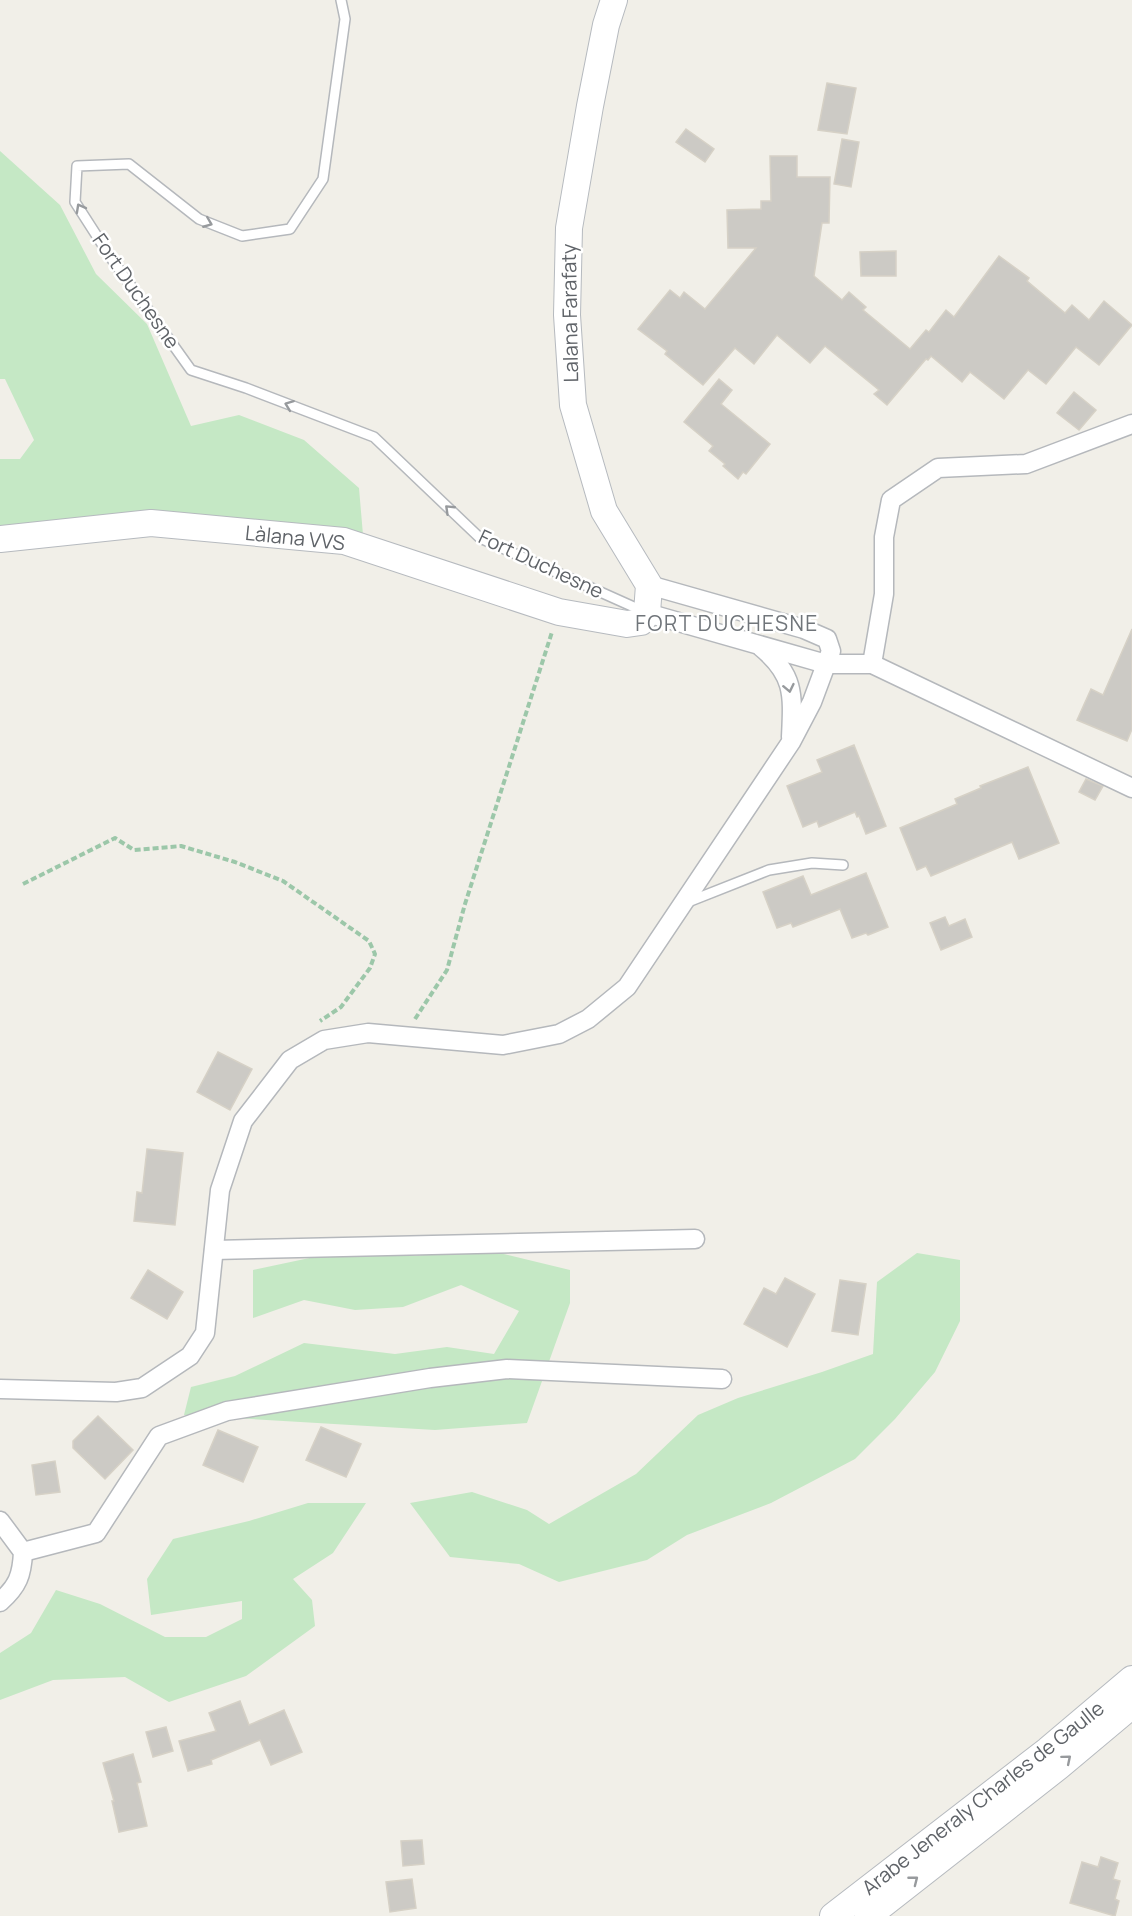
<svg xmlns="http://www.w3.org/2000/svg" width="1132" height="1916" font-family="Manrope,sans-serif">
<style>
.green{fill:#c5e8c5}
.building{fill:#cccac5;stroke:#d6d1c6;stroke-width:1.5}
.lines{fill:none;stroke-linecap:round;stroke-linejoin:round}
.lane-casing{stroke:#b5b8bc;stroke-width:12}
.street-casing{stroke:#b5b8bc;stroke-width:21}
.secondary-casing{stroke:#b6babf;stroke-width:28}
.path{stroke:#9cc7a9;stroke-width:4;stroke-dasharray:6 3;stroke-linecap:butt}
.lane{stroke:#fff;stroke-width:9}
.street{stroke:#fff;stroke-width:18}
.secondary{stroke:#fff;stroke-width:26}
.oneway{stroke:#979a9d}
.labels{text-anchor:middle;stroke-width:5;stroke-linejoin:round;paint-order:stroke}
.street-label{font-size:20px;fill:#5f6368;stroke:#fff}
.neighbourhood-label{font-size:21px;letter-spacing:1.5px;fill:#70757a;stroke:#fff}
</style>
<rect width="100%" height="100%" fill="#f1efe8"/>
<g class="green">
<path d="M 0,151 L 60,205 L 96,274 L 147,324 L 191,426 L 239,415 L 304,440 L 359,488 L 363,535 L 0,530 L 0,459 L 20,459 L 34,440 L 5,379 L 0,379 Z"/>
<path d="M 483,1249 L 570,1270 L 570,1303 L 527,1423 L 435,1430 L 184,1415 L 191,1387 L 235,1376 L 304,1343 L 395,1354 L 447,1347 L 494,1354 L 519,1311 L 461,1285 L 403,1307 L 355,1310 L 304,1300 L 253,1318 L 253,1270 L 333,1253 L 414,1256 Z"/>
<path d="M 917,1253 L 960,1260 L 960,1321 L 935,1372 L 895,1419 L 855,1459 L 771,1503 L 687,1535 L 647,1560 L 559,1582 L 519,1564 L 450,1557 L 410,1503 L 472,1492 L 527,1510 L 549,1524 L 636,1474 L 698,1415 L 738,1398 L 822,1372 L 873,1354 L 877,1282 Z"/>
<path d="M 308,1503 L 366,1503 L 333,1553 L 293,1579 L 312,1600 L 315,1626 L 246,1676 L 169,1702 L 125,1677 L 53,1680 L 0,1700 L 0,1653 L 31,1633 L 56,1590 L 100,1604 L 165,1637 L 206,1637 L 242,1619 L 242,1601 L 151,1615 L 147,1579 L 173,1539 L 249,1521 Z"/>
</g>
<g class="building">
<path d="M 827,83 L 856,88 L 847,134 L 818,130 Z"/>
<path d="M 686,129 L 714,149 L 705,162 L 676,142 Z"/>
<path d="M 842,139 L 859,142 L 851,187 L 834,184 Z"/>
<path d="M 770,156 L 797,156 L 797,177 L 830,177 L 829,223 L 822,223 L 814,276 L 842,300 L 849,292 L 866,307 L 863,310 L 910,349 L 926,330 L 929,332 L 946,310 L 954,317 L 999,256 L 1029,278 L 1027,281 L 1065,313 L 1072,305 L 1089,320 L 1104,301 L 1132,325 L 1099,365 L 1076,347 L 1046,384 L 1028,370 L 1004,399 L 970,372 L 962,382 L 931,356 L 928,360 L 926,359 L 887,405 L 874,394 L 879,390 L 825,346 L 810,363 L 777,335 L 754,364 L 735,348 L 703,385 L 665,354 L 667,351 L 638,329 L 670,290 L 680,298 L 684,292 L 705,309 L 756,248 L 728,248 L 727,210 L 761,209 L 761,201 L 771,201 Z"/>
<path d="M 896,251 L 896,276 L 861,276 L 860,252 Z"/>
<path d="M 719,379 L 732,390 L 721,404 L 770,444 L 746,474 L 743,472 L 738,479 L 723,466 L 725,464 L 709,451 L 713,446 L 684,422 Z"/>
<path d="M 1074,392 L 1096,410 L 1079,430 L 1057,413 Z"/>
<path d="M 1132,629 L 1132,729 L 1127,741 L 1077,720 L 1091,689 L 1103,695 Z"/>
<path d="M 854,745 L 886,826 L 866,834 L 859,816 L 857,817 L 855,812 L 819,827 L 817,821 L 803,827 L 787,786 L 822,772 L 817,760 Z"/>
<path d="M 1028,767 L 1059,843 L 1019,859 L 1012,842 L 931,876 L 926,866 L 917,870 L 900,828 L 957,804 L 955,799 L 981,788 L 980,786 Z"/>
<path d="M 1086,779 L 1103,786 L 1095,800 L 1079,792 Z"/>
<path d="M 866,873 L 888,927 L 868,935 L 866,933 L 852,938 L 840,909 L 793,927 L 791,923 L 777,928 L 763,892 L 803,876 L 811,895 Z"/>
<path d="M 945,917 L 949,926 L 965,919 L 972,937 L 941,950 L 930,923 Z"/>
<path d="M 218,1052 L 252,1069 L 230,1110 L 197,1092 Z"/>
<path d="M 147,1149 L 183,1153 L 175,1225 L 134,1221 L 137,1192 L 142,1193 Z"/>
<path d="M 148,1270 L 183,1292 L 167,1319 L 131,1298 Z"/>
<path d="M 785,1278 L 815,1294 L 787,1347 L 744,1324 L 764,1288 L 776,1294 Z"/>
<path d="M 840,1280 L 866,1284 L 858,1335 L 832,1331 Z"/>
<path d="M 98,1416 L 133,1450 L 105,1479 L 73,1448 L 73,1441 Z"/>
<path d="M 321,1427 L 361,1444 L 346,1477 L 306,1460 Z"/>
<path d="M 218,1430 L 258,1447 L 243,1482 L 203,1465 Z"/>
<path d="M 55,1461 L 60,1492 L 36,1495 L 32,1465 Z"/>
<path d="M 240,1701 L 249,1725 L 284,1710 L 302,1752 L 271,1765 L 260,1740 L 211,1760 L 212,1764 L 188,1771 L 179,1741 L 216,1731 L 209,1713 Z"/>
<path d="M 166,1727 L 173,1751 L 153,1757 L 146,1732 Z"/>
<path d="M 133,1754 L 141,1782 L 137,1783 L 147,1826 L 119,1832 L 112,1801 L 114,1801 L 103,1763 Z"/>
<path d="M 422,1840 L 424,1864 L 403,1866 L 401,1841 Z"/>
<path d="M 1101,1857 L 1118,1863 L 1113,1879 L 1120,1881 L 1115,1899 L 1119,1901 L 1115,1916 L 1070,1903 L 1082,1862 L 1098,1867 Z"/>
<path d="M 412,1879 L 416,1908 L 390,1912 L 386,1882 Z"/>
</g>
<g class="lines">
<defs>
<g id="lane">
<path d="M 341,0 L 345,19 L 323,179 L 290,229 L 242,236 L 199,219 L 129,164 L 77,166 L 75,202 L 111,258 L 191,370 L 246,388 L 374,437 L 480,538 L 645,612"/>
<path d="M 688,902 L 769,870 L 812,863 L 843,865"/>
</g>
<g id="street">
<path d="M 647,613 L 826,664 L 872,664 L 1132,788"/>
<path d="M 761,647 C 795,675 793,695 791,737"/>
<path d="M 872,664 L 884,594 L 884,537 L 891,500 L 938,468 L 1026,464 L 1132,424"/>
<path d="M 214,1250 L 695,1239"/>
<path d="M 0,1389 L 116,1392 L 142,1388 L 190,1356 L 205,1333 L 220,1190 L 243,1121 L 290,1060 L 324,1040 L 368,1033 L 503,1045 L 559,1034 L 588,1019 L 627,987 L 791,742 L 812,702 L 831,651 L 827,639 L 804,629 L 649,585"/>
<path d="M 0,1521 L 23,1552 C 22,1575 18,1586 0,1602"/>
<path d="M 23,1552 L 96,1533 L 159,1436 L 227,1411 L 430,1378 L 507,1369 L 722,1379"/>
</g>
<g id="secondary">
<path d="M 0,539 L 151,523 L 344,541 L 559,612 L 627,624 L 641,622 L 647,613 L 649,585 L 604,511 L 573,405 L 567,315 L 569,228 L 590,106 L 606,25 L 614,0"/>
<path d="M 833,1916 L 1048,1750 L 1132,1679"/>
<path d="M 868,1916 L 1058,1767 L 1132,1705"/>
</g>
</defs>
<use href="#lane" class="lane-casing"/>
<use href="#street" class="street-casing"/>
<use href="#secondary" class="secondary-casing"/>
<g class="path">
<path d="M 23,884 L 115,838 L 134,850 L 181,846 L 235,862 L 283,881 L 369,941 L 375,954 L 370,968 L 341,1007 L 320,1021"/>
<path d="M 415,1019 L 447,970 L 465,904 L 552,632"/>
</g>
<use href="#lane" class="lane"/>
<use href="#street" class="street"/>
<use href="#secondary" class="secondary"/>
</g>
<defs><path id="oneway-chevron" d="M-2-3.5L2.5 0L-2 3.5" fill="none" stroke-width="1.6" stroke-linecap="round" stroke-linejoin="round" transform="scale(1.5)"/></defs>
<g class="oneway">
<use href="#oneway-chevron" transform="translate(80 208) rotate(-119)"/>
<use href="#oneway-chevron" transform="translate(208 223) rotate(22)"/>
<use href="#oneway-chevron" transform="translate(289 405) rotate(-159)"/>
<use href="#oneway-chevron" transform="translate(449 509) rotate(-136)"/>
<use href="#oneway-chevron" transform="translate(789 688) rotate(78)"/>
<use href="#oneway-chevron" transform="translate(1067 1759) rotate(-40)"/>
<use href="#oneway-chevron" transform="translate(914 1880) rotate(-38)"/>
</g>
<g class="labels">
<g class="street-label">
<text transform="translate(136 291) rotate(55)" y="7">Fort Duchesne</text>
<text transform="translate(570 313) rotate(-91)" y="7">Lalana Farafaty</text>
<text transform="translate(295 538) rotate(6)" y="7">Làlana VVS</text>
<text transform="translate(541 564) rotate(25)" y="7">Fort Duchesne</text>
<text transform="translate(983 1798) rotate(-38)" y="7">Arabe Jeneraly Charles de Gaulle</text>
</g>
<g class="neighbourhood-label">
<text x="727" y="631">FORT DUCHESNE</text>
</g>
</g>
</svg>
